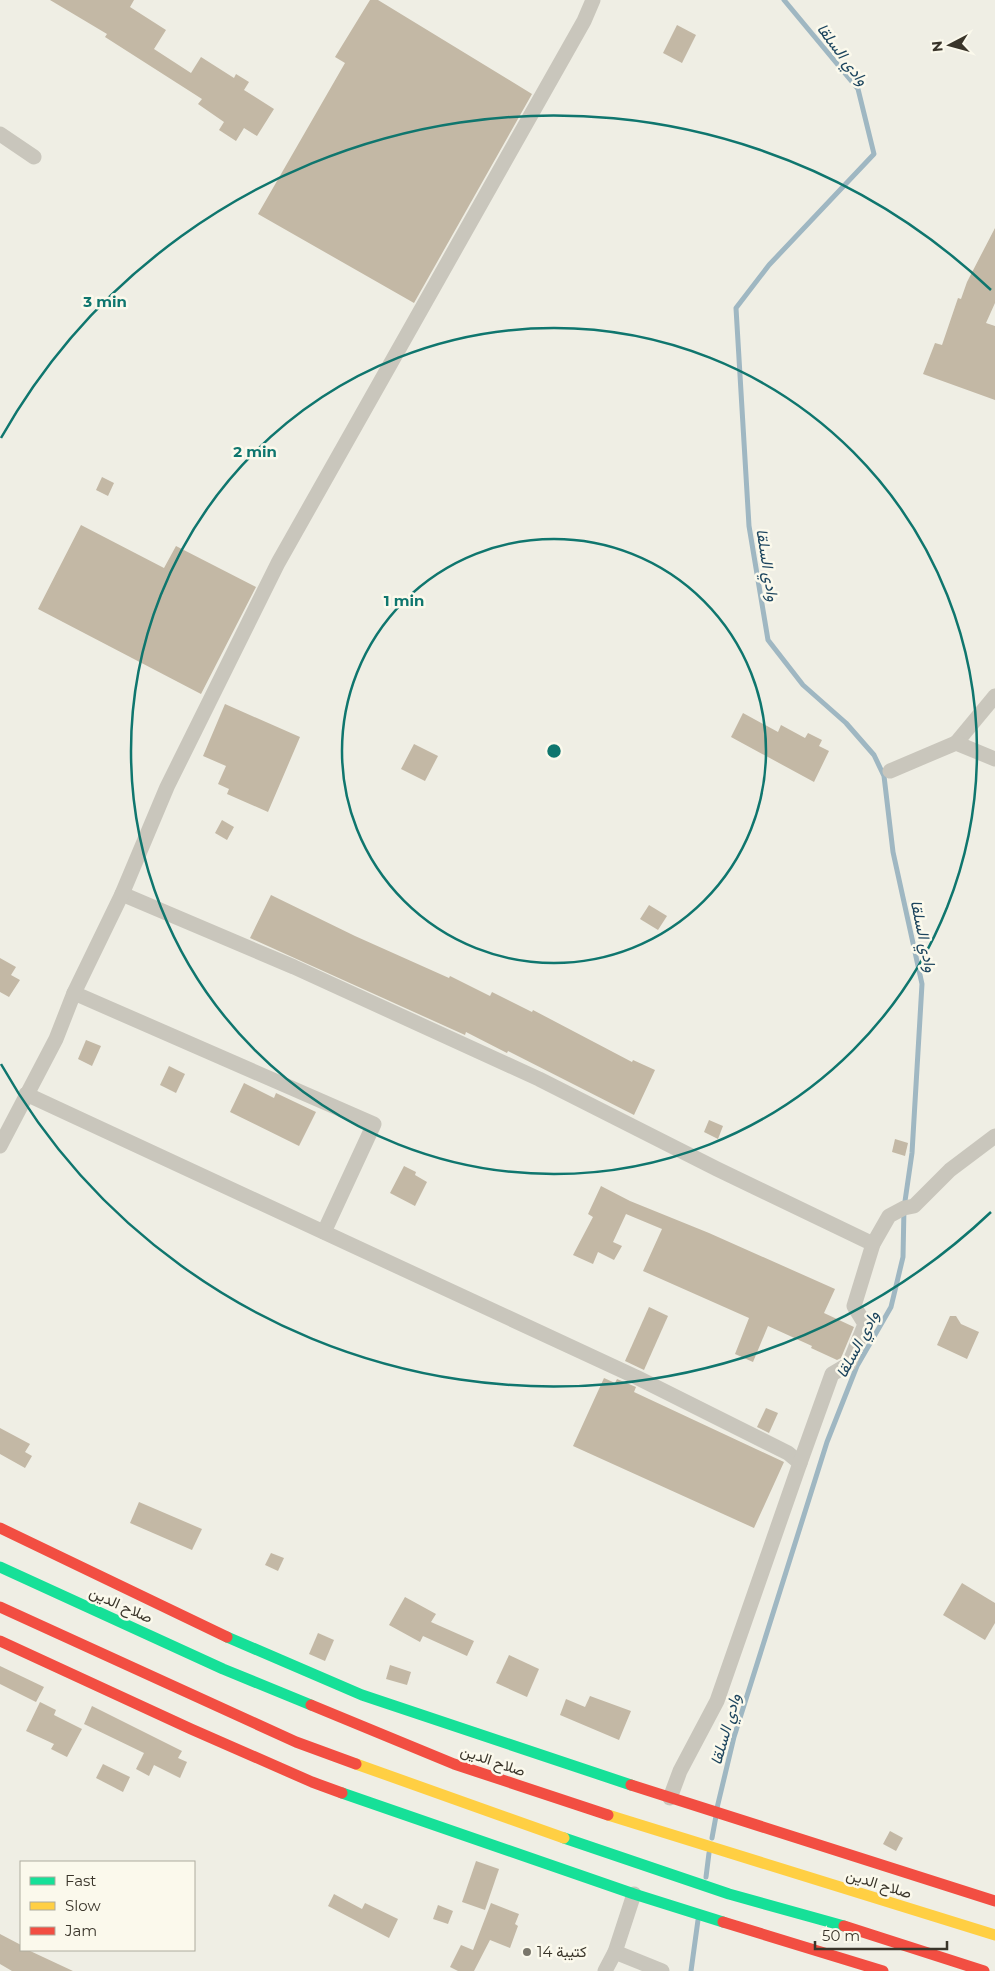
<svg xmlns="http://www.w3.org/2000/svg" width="995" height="1971" font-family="Montserrat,Vazirmatn,sans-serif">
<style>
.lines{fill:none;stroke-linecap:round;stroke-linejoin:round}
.stream{stroke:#9fb7c2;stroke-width:5}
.building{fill:#c3b8a5}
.street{stroke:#c9c6bc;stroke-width:15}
.fast{stroke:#16e098;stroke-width:11}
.slow{stroke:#ffcf43;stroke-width:11}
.jam{stroke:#f24e42;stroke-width:11}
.ring{fill:none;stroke:#0f766e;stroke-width:2.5}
.poi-dot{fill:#79766b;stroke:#fbf9ec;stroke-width:2}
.labels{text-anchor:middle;stroke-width:5;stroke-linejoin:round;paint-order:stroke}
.street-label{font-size:15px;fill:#3a352a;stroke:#fbf9ec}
.poi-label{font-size:15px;fill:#3a352a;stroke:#fbf9ec;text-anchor:start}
.water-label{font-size:16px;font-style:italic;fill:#1d455e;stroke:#fbf9ec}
.centre{fill:#0f766e;stroke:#fbf9ec;stroke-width:2.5}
.ring-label{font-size:15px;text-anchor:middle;font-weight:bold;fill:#0f766e;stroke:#fbf9ec;stroke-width:5;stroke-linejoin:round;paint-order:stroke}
</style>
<rect width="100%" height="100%" fill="#efeee4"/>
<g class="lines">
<g class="stream">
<path d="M 717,1808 L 734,1737 L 827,1442 L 857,1366 L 891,1307 L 903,1257 L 904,1208 L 912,1153 L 922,984 L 893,852 L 884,776 L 874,755 L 846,723 L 803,685 L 768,640 L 749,526 L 736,308 L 769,265 L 874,154 L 858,89 L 784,0"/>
<path d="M 712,1838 L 716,1816"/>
<path d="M 706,1877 L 709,1853"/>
<path d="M 691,1971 L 698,1920"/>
</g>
</g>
<g class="building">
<path d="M 50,0 L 134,0 L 130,7 L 166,30 L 154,49 L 191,73 L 201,57 L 234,78 L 236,74 L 249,82 L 244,90 L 274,109 L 257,136 L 244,128 L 236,141 L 219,130 L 224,122 L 198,104 L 202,99 L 105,37 L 107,34 Z"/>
<path d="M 370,0 L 378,0 L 532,94 L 414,303 L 258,214 L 345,63 L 335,57 Z"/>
<path d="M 677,25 L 696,35 L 682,63 L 663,53 Z"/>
<path d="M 995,228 L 995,303 L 986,323 L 995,326 L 995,400 L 923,374 L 935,343 L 942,345 L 958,298 L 961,299 L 967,282 Z"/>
<path d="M 102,477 L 114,483 L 108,496 L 96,490 Z"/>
<path d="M 81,525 L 164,568 L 176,546 L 256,587 L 201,694 L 38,609 Z"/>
<path d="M 225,704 L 300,737 L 268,812 L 227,794 L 229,789 L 218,784 L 226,766 L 203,756 Z"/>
<path d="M 743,713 L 778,732 L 781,725 L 805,738 L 808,733 L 822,740 L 819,746 L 829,751 L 814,782 L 731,737 Z"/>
<path d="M 414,744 L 438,756 L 425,781 L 401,769 Z"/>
<path d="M 222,820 L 234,827 L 227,840 L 215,833 Z"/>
<path d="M 271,895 L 355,936 L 449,978 L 450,976 L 490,996 L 492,992 L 532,1012 L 533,1010 L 632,1062 L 633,1060 L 655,1070 L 634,1115 L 508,1051 L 507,1053 L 466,1032 L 465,1035 L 250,938 Z"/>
<path d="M 649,905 L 667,916 L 658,930 L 640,919 Z"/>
<path d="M 0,958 L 16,967 L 11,975 L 20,980 L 9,997 L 0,992 Z"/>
<path d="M 86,1040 L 101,1046 L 92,1066 L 78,1059 Z"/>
<path d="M 169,1066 L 185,1074 L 176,1093 L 160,1085 Z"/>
<path d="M 244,1083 L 274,1098 L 276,1093 L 316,1112 L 299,1146 L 230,1112 Z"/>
<path d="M 709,1120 L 723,1126 L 718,1139 L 704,1132 Z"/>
<path d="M 895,1139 L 908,1143 L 905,1156 L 892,1152 Z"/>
<path d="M 404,1166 L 416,1172 L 415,1175 L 427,1182 L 415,1206 L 390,1193 Z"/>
<path d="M 601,1186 L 630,1201 L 709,1233 L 835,1289 L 824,1313 L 854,1327 L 841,1358 L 837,1360 L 811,1348 L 812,1346 L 768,1326 L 753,1362 L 735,1354 L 749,1318 L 643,1271 L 662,1229 L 626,1214 L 613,1242 L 622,1246 L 614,1260 L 598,1252 L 593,1264 L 573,1255 L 593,1217 L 588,1214 Z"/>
<path d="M 649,1307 L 668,1316 L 644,1370 L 625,1361 Z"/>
<path d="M 950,1316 L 956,1316 L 961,1324 L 979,1332 L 967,1359 L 937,1345 Z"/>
<path d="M 604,1378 L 615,1383 L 617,1379 L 636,1387 L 634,1392 L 784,1462 L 754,1528 L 573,1446 Z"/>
<path d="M 766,1408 L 778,1413 L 769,1433 L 757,1427 Z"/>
<path d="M 0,1428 L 30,1444 L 25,1452 L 32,1456 L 25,1468 L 0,1454 Z"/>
<path d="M 139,1502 L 202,1529 L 192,1550 L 130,1523 Z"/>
<path d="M 271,1553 L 284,1558 L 278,1571 L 265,1565 Z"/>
<path d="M 962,1583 L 995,1603 L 995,1623 L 985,1640 L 943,1615 Z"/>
<path d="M 405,1597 L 436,1614 L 431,1622 L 474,1641 L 467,1656 L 423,1636 L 420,1642 L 389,1625 Z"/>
<path d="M 318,1633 L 334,1640 L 325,1661 L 309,1654 Z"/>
<path d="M 509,1655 L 539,1669 L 527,1697 L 496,1683 Z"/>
<path d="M 390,1665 L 411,1672 L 407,1685 L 386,1679 Z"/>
<path d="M 0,1666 L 44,1687 L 36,1702 L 0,1684 Z"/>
<path d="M 590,1696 L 631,1711 L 619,1740 L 560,1715 L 566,1699 L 585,1707 Z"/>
<path d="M 40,1702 L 56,1710 L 54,1715 L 82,1729 L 67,1757 L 51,1749 L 54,1744 L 26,1731 Z"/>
<path d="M 92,1706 L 182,1751 L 178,1758 L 187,1762 L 180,1778 L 154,1765 L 149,1776 L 136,1769 L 144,1753 L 84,1724 Z"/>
<path d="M 103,1764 L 130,1777 L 123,1792 L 96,1778 Z"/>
<path d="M 890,1831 L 903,1838 L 896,1851 L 883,1844 Z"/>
<path d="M 476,1861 L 499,1869 L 485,1910 L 462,1902 Z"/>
<path d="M 334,1894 L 362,1909 L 365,1903 L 398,1919 L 389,1938 L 328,1906 Z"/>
<path d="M 491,1903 L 519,1914 L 515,1924 L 518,1926 L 510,1948 L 490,1940 L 474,1971 L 458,1971 L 450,1967 L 461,1945 L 473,1950 Z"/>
<path d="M 438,1905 L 453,1911 L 448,1924 L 433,1919 Z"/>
<path d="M 0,1934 L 21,1945 L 21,1950 L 28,1950 L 73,1971 L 12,1971 L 0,1964 Z"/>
</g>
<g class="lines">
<g class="street">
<path d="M 0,134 L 34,157"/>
<path d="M 956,743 L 995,696"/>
<path d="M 890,771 L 956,743 L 995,759"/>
<path d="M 122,894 L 294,967 L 539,1079 L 717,1169 L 873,1244"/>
<path d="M 74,993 L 374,1124 L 324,1232"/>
<path d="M 26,1094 L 636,1377 L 788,1453 L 800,1463 L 717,1701 L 680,1771 L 670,1798"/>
<path d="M 0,1146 L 56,1039 L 74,993 L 122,894 L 167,787 L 278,563 L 584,21 L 593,0"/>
<path d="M 800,1463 L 832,1374 L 849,1364 L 865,1324 L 854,1306 L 873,1244 L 889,1216 L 904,1208 L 914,1206 L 950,1170 L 995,1136"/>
<path d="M 615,1952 L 662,1971"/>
<path d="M 605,1971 L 615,1952 L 634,1894"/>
</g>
<g class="fast">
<path d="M 0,1567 L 223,1669 L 311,1705"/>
<path d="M 227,1637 L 362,1695 L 631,1785"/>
<path d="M 342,1793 L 634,1894 L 723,1922"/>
<path d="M 564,1838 L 729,1894 L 844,1926"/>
</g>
<g class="slow">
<path d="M 356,1764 L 564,1838"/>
<path d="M 608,1815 L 995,1935"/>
</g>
<g class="jam">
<path d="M 0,1528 L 227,1637"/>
<path d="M 0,1607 L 296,1742 L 356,1764"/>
<path d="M 0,1641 L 191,1729 L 312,1782 L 342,1793"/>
<path d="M 311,1705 L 454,1764 L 608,1815"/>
<path d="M 631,1785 L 995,1901"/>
<path d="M 723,1922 L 883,1971"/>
<path d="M 844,1926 L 984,1971"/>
</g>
</g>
<g class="ring">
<circle cx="554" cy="751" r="212"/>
<circle cx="554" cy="751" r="423"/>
<path d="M991 1212A635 635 0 0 1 1 1064M1 438A635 635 0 0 1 991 290"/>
</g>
<circle class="poi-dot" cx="527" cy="1952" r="5"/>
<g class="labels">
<g class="street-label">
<text transform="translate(121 1605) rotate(24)" y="5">صلاح الدين</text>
<text transform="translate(493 1761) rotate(19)" y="5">صلاح الدين</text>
<text transform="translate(879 1884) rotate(17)" y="5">صلاح الدين</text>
</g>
<g class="poi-label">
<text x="537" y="1957">كتيبة 14</text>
</g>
<g class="water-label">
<text transform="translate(843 54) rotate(53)" y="6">وادي السلقا</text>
<text transform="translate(768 565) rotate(81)" y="6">وادي السلقا</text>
<text transform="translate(924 936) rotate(78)" y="6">وادي السلقا</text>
<text transform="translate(857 1344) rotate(-62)" y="6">وادي السلقا</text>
<text transform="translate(725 1729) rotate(-74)" y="6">وادي السلقا</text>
</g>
</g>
<circle cx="554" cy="751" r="8" class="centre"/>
<g class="ring-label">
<text x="105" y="307">3 min</text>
<text x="255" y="457">2 min</text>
<text x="404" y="606">1 min</text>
</g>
<rect x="20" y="1861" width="175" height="90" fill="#fbf9ec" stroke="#aeab9e"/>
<rect x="30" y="1877" width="25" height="8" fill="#16e098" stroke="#aeab9e"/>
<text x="65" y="1886" font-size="15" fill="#3a352a">Fast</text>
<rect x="30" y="1902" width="25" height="8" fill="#ffcf43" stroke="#aeab9e"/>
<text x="65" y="1911" font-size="15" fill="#3a352a">Slow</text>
<rect x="30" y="1927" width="25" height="8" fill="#f24e42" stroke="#aeab9e"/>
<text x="65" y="1936" font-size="15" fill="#3a352a">Jam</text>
<g transform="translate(950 45) rotate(264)" stroke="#fbf9ec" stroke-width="4" paint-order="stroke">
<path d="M0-4L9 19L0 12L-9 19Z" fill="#3a352a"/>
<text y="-8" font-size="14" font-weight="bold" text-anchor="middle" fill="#3a352a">N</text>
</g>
<path d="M815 1941v8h132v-8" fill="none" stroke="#3a352a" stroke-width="2.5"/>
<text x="822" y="1941" font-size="15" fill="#3a352a" stroke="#fbf9ec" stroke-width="4" paint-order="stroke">50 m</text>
</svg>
